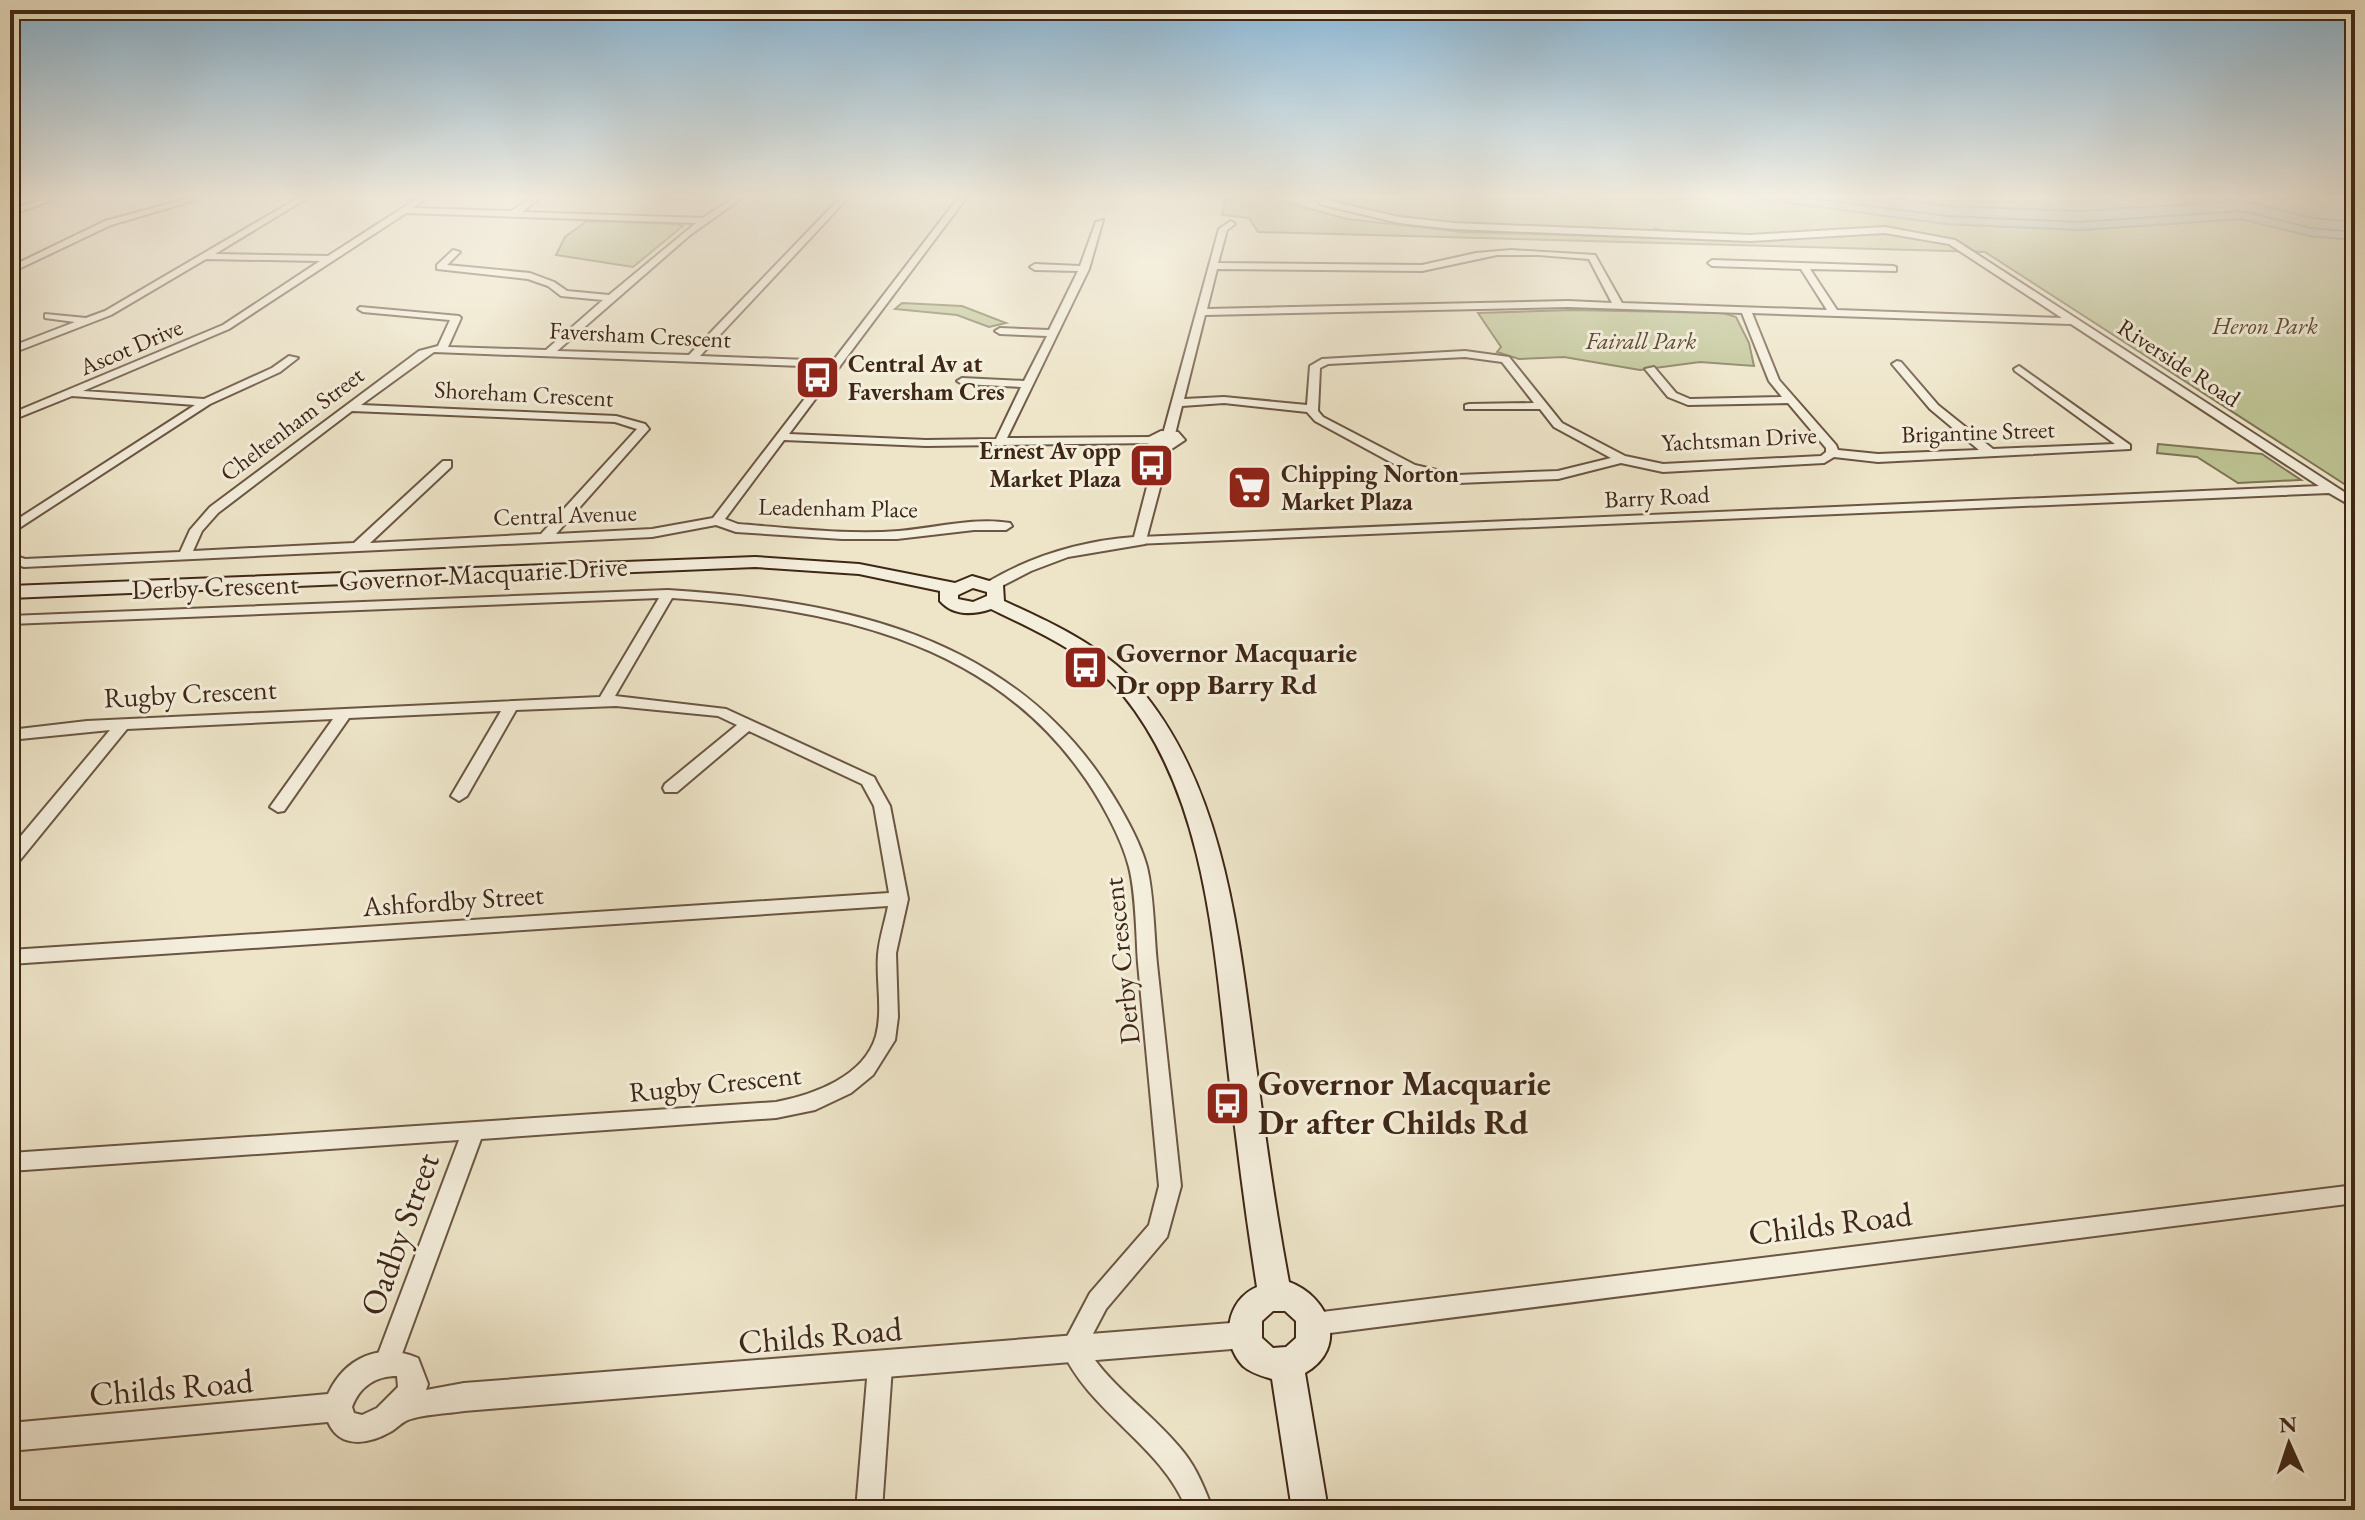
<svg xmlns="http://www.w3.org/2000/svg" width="2365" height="1520" font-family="'EB Garamond',serif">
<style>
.green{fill:#bdc393;stroke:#7e7554;stroke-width:2}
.water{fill:#9dbdbf;stroke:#77817b;stroke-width:2}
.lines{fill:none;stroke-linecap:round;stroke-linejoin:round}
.shore{stroke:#6e726a;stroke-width:2}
.minor-casing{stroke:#6b5643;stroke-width:4}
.tertiary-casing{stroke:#6b5643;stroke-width:4}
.secondary-casing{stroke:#3f2716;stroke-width:4}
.minor{fill:#f4eedc;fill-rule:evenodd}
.tertiary{fill:#f4eedc;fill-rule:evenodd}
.secondary{fill:#f4eedc;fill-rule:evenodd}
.labels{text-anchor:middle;stroke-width:6;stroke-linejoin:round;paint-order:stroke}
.far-park-label{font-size:24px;font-style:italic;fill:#5e4e35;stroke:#f4eedc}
.far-street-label{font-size:24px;fill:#3f2716;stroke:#f4eedc}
.far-poi-label{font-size:24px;font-weight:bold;fill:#3f2716;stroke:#f4eedc;text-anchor:start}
.street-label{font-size:28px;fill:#3f2716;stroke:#f4eedc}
.poi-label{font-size:28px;font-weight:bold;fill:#3f2716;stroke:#f4eedc;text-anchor:start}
.near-poi-label{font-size:34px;font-weight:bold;fill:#3f2716;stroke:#f4eedc;text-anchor:start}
.near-street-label{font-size:34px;fill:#3f2716;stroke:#f4eedc}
</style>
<rect width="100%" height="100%" fill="#eee5c9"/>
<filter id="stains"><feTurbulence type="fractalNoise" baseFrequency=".0025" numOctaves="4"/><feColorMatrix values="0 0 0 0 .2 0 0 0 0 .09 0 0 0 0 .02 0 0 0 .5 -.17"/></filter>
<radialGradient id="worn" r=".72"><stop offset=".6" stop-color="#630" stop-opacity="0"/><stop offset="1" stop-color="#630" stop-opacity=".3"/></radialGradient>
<g class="green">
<path d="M 1226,198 L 1270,198 L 1347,219 L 1462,232 L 1710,239 L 1668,234 L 1656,228 L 1645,233 L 1415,222 L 1326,203 L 1318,198 L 1752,198 L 1947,224 L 2081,230 L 2241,219 L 2310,236 L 2355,240 L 2355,491 L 1985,252 L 1258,232 L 1249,218 L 1222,215 Z"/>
<path d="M 587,221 L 677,224 L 683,226 L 633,267 L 556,255 L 565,237 Z"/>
<path d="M 902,303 L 962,306 L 1006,323 L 989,327 L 957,315 L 895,309 Z"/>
<path d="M 1572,310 L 1723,313 L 1736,317 L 1749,343 L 1754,366 L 1700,362 L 1640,370 L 1564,357 L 1519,359 L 1497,352 L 1501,347 L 1478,313 Z"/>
<path d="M 2158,444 L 2262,454 L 2301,480 L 2238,483 L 2197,457 L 2157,453 Z"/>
</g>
<path class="water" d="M 1752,198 L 1990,201 L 2355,198 L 2355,240 L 2310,236 L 2241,219 L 2081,230 L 1947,224 Z"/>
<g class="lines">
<g class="shore">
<path d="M 1809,198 L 1947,216 L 2081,222 L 2242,211 L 2311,228 L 2355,232"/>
<path d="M 1886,198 L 1949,206 L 2081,211 L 2243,201 L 2312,218 L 2355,222"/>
</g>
<defs>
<g id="minor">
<path d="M 47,198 L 58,198 L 10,215 L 10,210 Z"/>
<path d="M 190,198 L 202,198 L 111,225 L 10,273 L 10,267 L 105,221 Z"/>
<path d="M 298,198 L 307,198 L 215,254 L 328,256 L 418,198 L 427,198 L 413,208 L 511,211 L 531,198 L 540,198 L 522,212 L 703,218 L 733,198 L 742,198 L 690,235 L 557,351 L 689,355 L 840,198 L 848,198 L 700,356 L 833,361 L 958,198 L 966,198 L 789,434 L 926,440 L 996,439 L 1021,387 L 962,384 L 957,381 L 962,378 L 1024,381 L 1047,336 L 1000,334 L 995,331 L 1000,328 L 1049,330 L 1078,271 L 1035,270 L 1030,267 L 1035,264 L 1080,266 L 1096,222 L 1103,220 L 1089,269 L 1007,438 L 1152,437 L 1158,440 L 1152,443 L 926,446 L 784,440 L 725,519 L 738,524 C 791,528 846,535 899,531 C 935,528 974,517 1010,523 L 1012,526 L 1006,530 L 974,530 L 897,539 L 842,539 L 736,532 L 716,525 L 652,537 L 24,567 L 10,562 L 10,554 L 25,559 L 180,552 L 190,530 L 210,507 L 419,351 L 438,346 L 450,320 L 363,312 L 358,309 L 360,307 L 459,316 L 461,318 L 448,347 L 546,350 L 603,300 L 561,296 L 548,286 L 528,279 L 437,269 L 437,265 L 453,250 L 460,252 L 447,265 L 530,273 L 554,282 L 567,291 L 609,295 L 696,223 L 406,213 L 229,329 L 83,391 L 204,399 L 272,368 L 289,356 L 298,358 L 280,372 L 210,404 L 10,534 L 10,524 L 195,405 L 72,396 L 10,421 L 10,414 L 223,325 L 320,261 L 206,259 L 111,315 L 10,354 L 10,347 L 75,322 L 45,318 L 45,314 L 86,318 L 105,311 ZM 434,352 L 829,367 L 713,518 L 652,529 L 556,534 L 649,429 L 645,424 L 616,416 L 361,405 ZM 352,411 L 615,422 L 637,429 L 541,534 L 370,543 L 451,467 L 451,461 L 443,461 L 354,543 L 193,551 L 202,531 L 218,513 Z"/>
<path d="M 1314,198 L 1323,198 L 1329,201 L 1399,217 L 1454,223 L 1750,235 L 1885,227 L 1955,240 L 2355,499 L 2355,508 L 2329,493 L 1135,544 L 1134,541 L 1140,537 L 2319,486 L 2071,324 L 1752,313 L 1779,380 L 1836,445 L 1838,450 L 1878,454 L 1979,450 L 1930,409 L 1892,364 L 1897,361 L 1901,362 L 1938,405 L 1993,449 L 2115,444 L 2015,371 L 2014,369 L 2019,366 L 2130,445 L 2130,449 L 1878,462 L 1834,457 L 1824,463 L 1663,472 L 1621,463 L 1558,479 L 1458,483 L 1407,471 L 1315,421 L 1307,412 L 1224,403 L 1182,406 L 1175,434 L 1165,436 L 1163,434 L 1219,229 L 1231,221 L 1235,224 L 1227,230 L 1218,263 L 1422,265 L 1476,253 L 1511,250 L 1595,255 L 1622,303 L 1827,310 L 1801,269 L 1712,266 L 1708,263 L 1712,260 L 1893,266 L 1896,267 L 1896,271 L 1810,269 L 1837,310 L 2062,318 L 1949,244 L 1885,233 L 1750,241 L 1454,229 L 1399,223 L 1323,205 ZM 1497,255 L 1538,255 L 1589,259 L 1612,303 L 1568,301 L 1207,309 L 1217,269 L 1422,271 ZM 1568,307 L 1742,313 L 1769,381 L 1782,397 L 1690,399 L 1676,393 L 1654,367 L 1645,369 L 1668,397 L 1688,405 L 1788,403 L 1826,448 L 1826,452 L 1821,456 L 1663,464 L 1625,456 L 1562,423 L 1509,357 L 1465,351 L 1322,359 L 1310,366 L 1307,405 L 1224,397 L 1184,399 L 1205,315 ZM 1465,357 L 1502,362 L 1534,403 L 1469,404 L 1465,405 L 1465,409 L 1540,409 L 1554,427 L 1611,458 L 1558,471 L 1458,475 L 1415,465 L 1323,417 L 1318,411 L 1320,368 L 1328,364 Z"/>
<path d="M 668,590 C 829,600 991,629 1093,766 C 1112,792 1139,836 1147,867 C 1154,896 1154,934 1157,964 C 1165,1038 1173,1112 1181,1186 L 1167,1237 L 1106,1309 L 1086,1347 C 1112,1389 1155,1415 1185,1454 C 1198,1471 1205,1490 1213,1510 L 1187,1510 C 1161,1444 1089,1413 1061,1348 L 1090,1293 L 1149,1225 L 1159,1186 C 1152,1112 1145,1038 1138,963 C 1136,935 1136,894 1129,867 C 1122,838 1098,795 1080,771 C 984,638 826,608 672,598 L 615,696 L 726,709 L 874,777 L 876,781 L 890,806 L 908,899 L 896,953 L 898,1017 L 895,1040 L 873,1075 L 851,1093 L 815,1110 L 776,1118 L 481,1139 L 399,1362 L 396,1370 L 387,1374 L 378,1370 L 375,1362 L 459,1140 L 10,1171 L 10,1153 L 776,1102 C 813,1095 864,1077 876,1036 C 883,1010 876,981 878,955 C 879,939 885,922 888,906 L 10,964 L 10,950 L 889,893 L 874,806 L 862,784 L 749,731 L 677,792 L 665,792 L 663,788 L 665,784 L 737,725 L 718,716 L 616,706 L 516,710 L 467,796 L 459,801 L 451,796 L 501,711 L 349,718 L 284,811 L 278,812 L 270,807 L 333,719 L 127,729 L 16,865 L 10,867 L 10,849 L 110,730 L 10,740 L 10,730 L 87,721 L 600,697 L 659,598 L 10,624 L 10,616 Z"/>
<path d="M 2355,1185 L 2355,1203 L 1314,1335 L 1306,1332 L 1302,1324 L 1306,1316 L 1314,1313 Z"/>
<path d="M 880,1355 L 889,1359 L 892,1367 L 882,1510 L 856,1510 L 868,1367 L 871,1359 Z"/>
</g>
<g id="tertiary">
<path d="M 1161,431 L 1178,432 L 1185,440 L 1170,450 L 1145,544 L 1068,557 L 1031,571 L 996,589 L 986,589 L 986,583 C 1031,556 1081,541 1134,537 L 1157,448 L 1149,446 L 1147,438 Z"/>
<path d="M 1244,1322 L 1254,1326 L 1258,1335 L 1254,1344 L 1244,1348 L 464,1411 C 446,1414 424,1414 408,1420 C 402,1422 397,1428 392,1431 C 370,1444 340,1450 328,1422 L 10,1451 L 10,1423 L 328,1394 C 345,1357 381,1342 418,1358 L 428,1384 L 426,1390 L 464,1383 ZM 397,1376 L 398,1387 L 377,1408 L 362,1415 L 354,1413 L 352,1407 C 360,1386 376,1376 397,1376 Z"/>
</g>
<path id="secondary" d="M 755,557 L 859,564 L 955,583 L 972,576 L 1003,585 L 1004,601 C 1050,622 1101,645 1136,684 C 1227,788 1239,941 1257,1073 C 1266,1143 1276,1213 1289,1282 C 1330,1297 1349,1348 1305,1373 L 1328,1510 L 1292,1510 L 1272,1379 C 1262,1376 1251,1373 1243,1366 C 1220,1342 1226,1300 1257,1287 C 1246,1217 1237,1147 1229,1076 C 1214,949 1207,798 1123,695 C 1089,654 1037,631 991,609 C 973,615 953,616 940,601 L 940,591 L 859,574 L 755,567 L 10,598 L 10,586 ZM 973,588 L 987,592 L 987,596 L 973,602 L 958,599 L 958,595 ZM 1273,1311 L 1285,1311 L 1296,1321 L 1296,1338 L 1286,1347 L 1273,1348 L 1262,1338 L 1262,1321 Z"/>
</defs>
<use href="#minor" class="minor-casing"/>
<use href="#tertiary" class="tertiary-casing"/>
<use href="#secondary" class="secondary-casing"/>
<use href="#minor" class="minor"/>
<use href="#tertiary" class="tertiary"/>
<use href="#secondary" class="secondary"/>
</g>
<linearGradient id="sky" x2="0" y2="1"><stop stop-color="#8ab8d8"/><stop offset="0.48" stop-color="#f7f3e7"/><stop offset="1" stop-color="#f7f3e7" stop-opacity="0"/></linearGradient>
<rect width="2365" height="410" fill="url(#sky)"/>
<defs>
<symbol id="bus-square" viewBox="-11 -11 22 22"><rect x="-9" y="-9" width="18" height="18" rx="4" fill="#8f2418" stroke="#f4eedc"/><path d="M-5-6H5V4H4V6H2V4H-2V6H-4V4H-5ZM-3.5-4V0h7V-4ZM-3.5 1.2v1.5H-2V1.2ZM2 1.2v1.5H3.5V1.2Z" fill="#fff"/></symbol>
<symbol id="supermarket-square" viewBox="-11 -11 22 22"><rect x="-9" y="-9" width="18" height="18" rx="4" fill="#8f2418" stroke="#f4eedc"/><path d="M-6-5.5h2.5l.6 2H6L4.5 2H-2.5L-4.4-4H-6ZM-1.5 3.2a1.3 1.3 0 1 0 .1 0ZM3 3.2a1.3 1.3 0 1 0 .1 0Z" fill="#fff"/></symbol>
</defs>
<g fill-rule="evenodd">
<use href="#bus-square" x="792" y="352" width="51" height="51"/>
<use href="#bus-square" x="1126" y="440" width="51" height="51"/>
<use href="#supermarket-square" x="1224" y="462" width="51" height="51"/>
<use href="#bus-square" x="1060" y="642" width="51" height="51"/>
<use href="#bus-square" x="1202" y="1078" width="51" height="51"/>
</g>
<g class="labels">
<g class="far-park-label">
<text x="2265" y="334">Heron Park</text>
<text x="1641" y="349">Fairall Park</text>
</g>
<g class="far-street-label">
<text transform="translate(640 335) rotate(3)" y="8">Faversham Crescent</text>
<text transform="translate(131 347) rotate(-23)" y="8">Ascot Drive</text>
<text transform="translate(2179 363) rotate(33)" y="8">Riverside Road</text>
<text transform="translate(524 394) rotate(3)" y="8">Shoreham Crescent</text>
<text transform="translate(292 424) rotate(-37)" y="8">Cheltenham Street</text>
<text transform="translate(1978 432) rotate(-2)" y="8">Brigantine Street</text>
<text transform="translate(1739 439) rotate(-3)" y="8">Yachtsman Drive</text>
<text transform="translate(1657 497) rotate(-3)" y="8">Barry Road</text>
<text transform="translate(838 508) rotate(1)" y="8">Leadenham Place</text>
<text transform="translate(565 515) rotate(-2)" y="8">Central Avenue</text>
</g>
<g class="far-poi-label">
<text x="848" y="372">Central Av at<tspan x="848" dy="28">Faversham Cres</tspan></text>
<text x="1121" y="459" text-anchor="end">Ernest Av opp<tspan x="1121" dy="28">Market Plaza</tspan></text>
<text x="1281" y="482">Chipping Norton<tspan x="1281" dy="28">Market Plaza</tspan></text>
</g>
<g class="street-label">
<text transform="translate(483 573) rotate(-3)" y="10">Governor Macquarie Drive</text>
<text transform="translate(215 586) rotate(-2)" y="10">Derby Crescent</text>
<text transform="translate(190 693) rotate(-3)" y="10">Rugby Crescent</text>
<text transform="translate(453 900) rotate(-4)" y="10">Ashfordby Street</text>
<text transform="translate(1121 961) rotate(-96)" y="10">Derby Crescent</text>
<text transform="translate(715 1083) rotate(-6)" y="10">Rugby Crescent</text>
</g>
<g class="poi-label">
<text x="1116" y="662">Governor Macquarie<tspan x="1116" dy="32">Dr opp Barry Rd</tspan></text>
</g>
<g class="near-poi-label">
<text x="1258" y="1095">Governor Macquarie<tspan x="1258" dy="39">Dr after Childs Rd</tspan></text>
</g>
<g class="near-street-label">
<text transform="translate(1830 1223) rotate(-7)" y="12">Childs Road</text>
<text transform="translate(399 1234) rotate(-70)" y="12">Oadby Street</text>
<text transform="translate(820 1335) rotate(-5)" y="12">Childs Road</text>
<text transform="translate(171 1387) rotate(-5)" y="12">Childs Road</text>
</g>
</g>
<rect width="2365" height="1520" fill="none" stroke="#eee5c9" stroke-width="40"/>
<rect x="12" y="12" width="2341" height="1496" fill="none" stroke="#3f2716" stroke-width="4"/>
<rect x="20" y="20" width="2325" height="1480" fill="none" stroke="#3f2716" stroke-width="2"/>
<g transform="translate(2289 1444) rotate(357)" stroke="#f4eedc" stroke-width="6" paint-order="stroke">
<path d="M0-6L14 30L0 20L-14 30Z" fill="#3f2716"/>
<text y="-12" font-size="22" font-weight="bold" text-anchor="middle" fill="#3f2716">N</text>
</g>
<rect width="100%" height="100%" filter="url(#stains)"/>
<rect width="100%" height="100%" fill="url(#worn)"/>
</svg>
